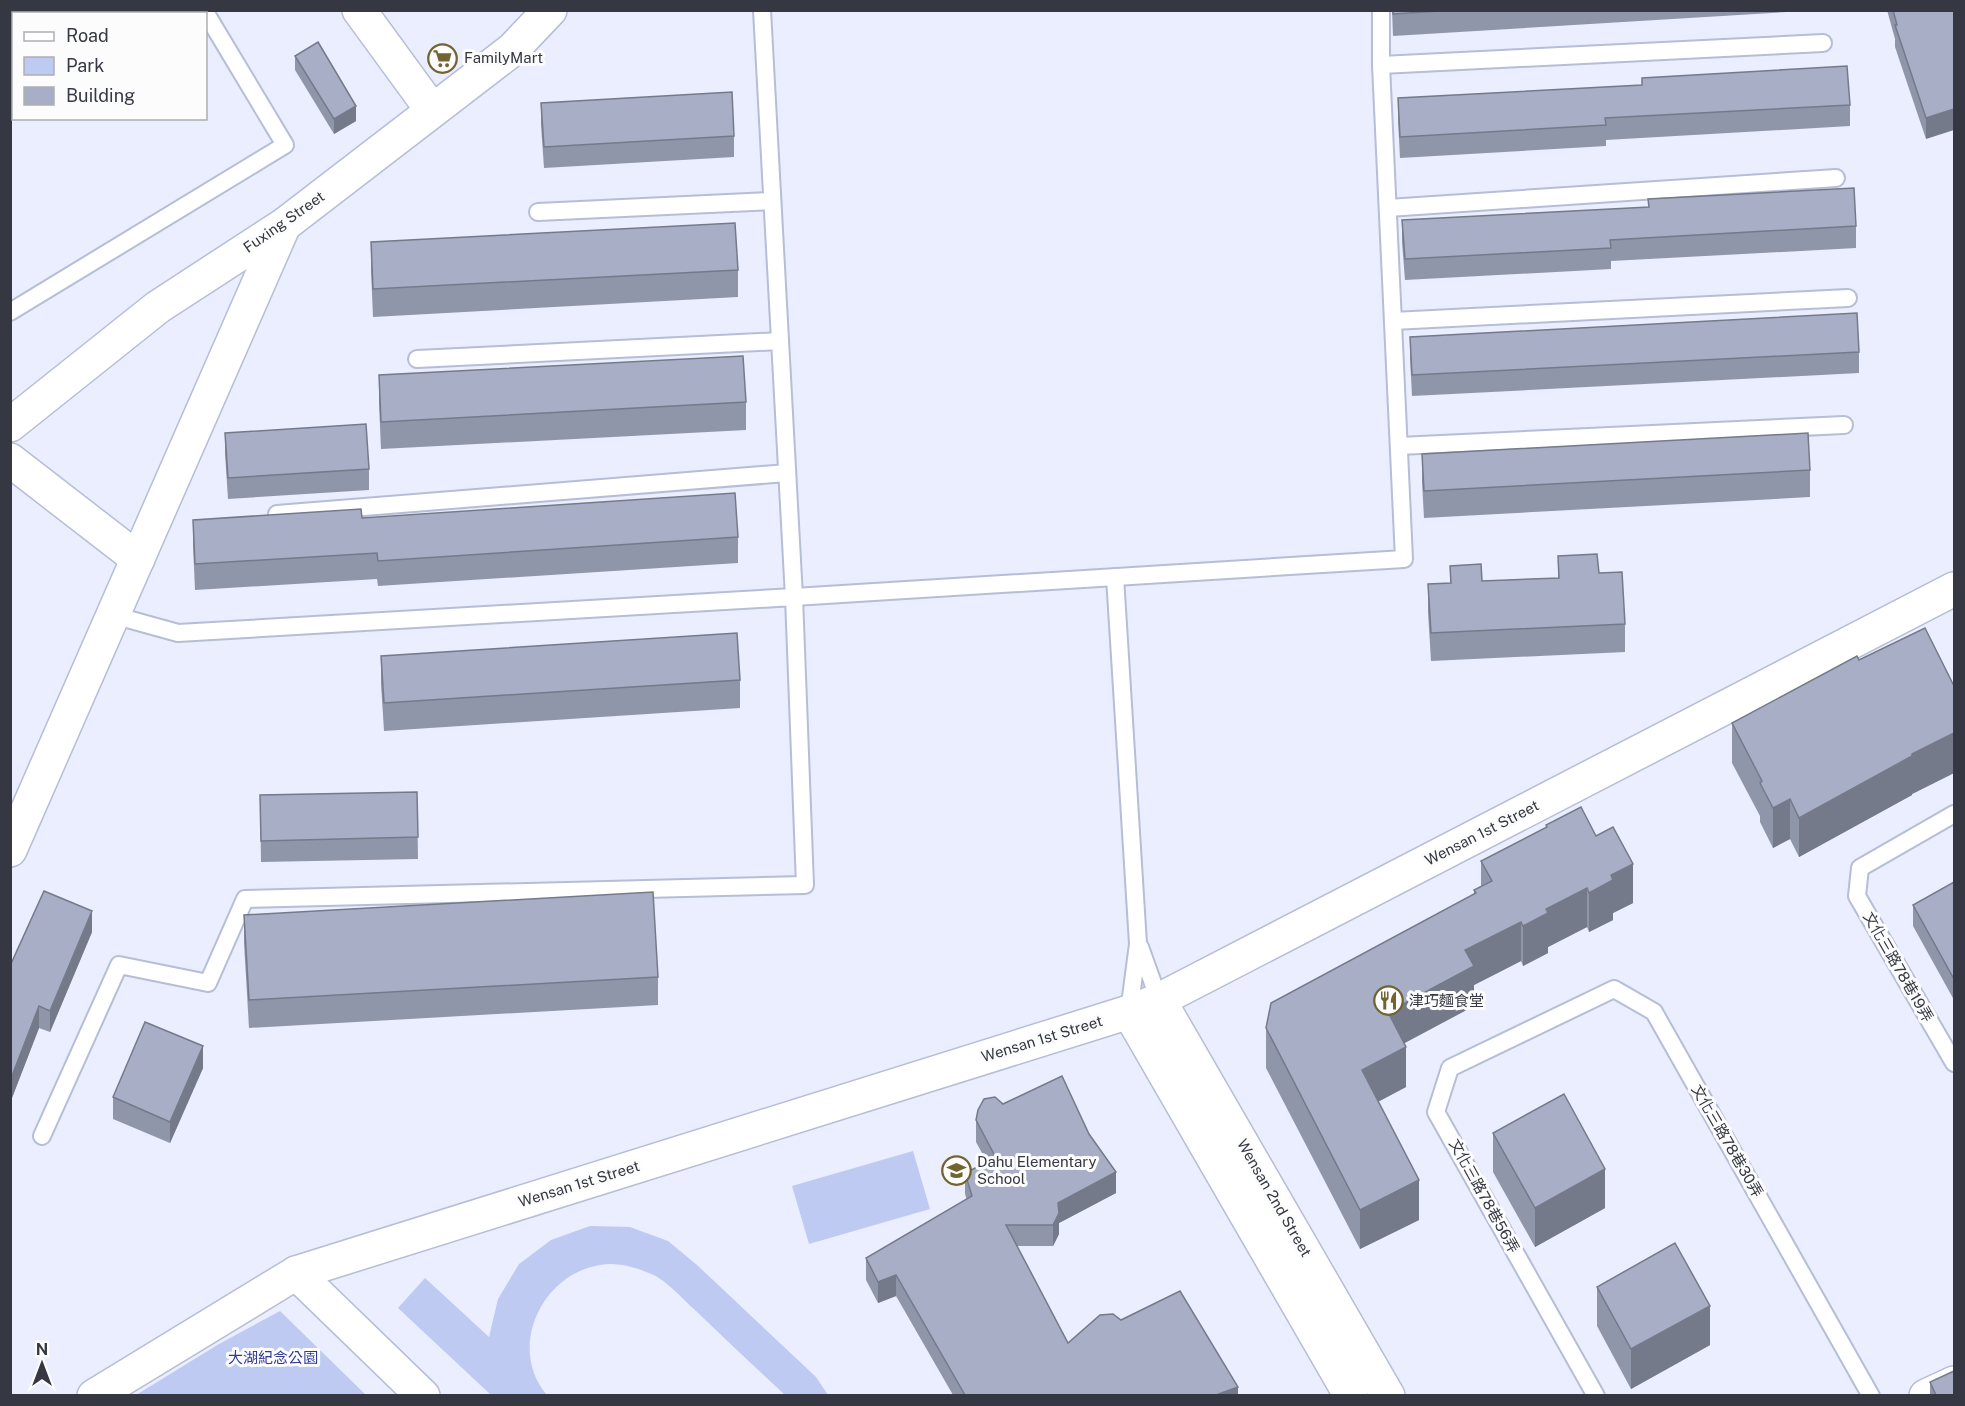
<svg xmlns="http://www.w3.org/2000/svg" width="1965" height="1406" font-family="'Public Sans','Noto Sans TC',sans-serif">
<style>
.green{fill:#bfcaf3}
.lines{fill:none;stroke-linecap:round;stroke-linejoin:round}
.service-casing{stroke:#b6bdd6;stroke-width:20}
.minor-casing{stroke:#b6bdd6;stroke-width:36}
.service{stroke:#fff;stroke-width:16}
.minor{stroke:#fff;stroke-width:33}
.wall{fill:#9096aa}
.shaded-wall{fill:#757a8b}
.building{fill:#a7aec6;stroke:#757a8b;stroke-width:1.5}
.labels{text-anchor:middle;stroke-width:6;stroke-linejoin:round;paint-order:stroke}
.poi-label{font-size:15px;fill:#353842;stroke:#fcfcfc;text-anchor:start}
.street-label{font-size:15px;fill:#353842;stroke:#fcfcfc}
.park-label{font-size:15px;fill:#323b93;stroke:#fcfcfc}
</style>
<rect width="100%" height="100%" fill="#eaeefe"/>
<g class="green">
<path d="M 913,1151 L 930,1209 L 809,1244 L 792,1186 Z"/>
<path d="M 590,1226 L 630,1227 L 668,1241 L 697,1265 L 816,1377 L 828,1395 L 785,1395 C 755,1367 725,1339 695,1310 C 681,1298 666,1279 649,1273 C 633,1267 617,1262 600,1265 C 541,1274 507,1349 547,1395 L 491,1395 L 398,1308 L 425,1278 L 489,1337 L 498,1299 L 519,1264 L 551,1240 Z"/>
<path d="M 280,1311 L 366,1395 L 136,1395 L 219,1344 Z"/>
</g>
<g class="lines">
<defs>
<g id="service">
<path d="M 762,10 L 794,597 L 1404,559 L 1381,65 L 1381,10"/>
<path d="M 1381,65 L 1823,43"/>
<path d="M 1388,208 L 1836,178"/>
<path d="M 538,212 L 772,201"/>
<path d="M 10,312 L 285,145 L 204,10"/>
<path d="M 1393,321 L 1848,298"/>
<path d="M 417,359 L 780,341"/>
<path d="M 1399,446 L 1844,425"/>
<path d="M 277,514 L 787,473"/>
<path d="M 1115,577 L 1138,944 L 1129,1012"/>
<path d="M 1954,814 L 1860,868 L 1857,896 L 1954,1063"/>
<path d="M 1140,947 L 1159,1000"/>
<path d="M 42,1136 L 119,965 L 208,983 L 245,899 L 805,885 L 794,597 L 178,633 L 113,615"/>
<path d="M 1596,1396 L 1436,1112 L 1450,1068 L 1614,989 L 1654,1012 L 1871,1396"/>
</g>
<g id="minor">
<path d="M 359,10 L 432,110"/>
<path d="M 10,425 L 158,307 L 284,225 L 513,49 L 550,10"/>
<path d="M 10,460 L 138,559"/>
<path d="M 10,850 L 284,225"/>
<path d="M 1159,1000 L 1388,1396"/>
<path d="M 1129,1012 L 1351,1396"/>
<path d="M 296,1273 L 423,1396"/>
<path d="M 94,1396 L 296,1273 L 1129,1012 L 1159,1000 L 1954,589"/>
<path d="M 1926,1396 L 1954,1383"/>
</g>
</defs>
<use href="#service" class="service-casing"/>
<use href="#minor" class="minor-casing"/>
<use href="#service" class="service"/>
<use href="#minor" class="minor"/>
</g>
<g class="wall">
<path d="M 1392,10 L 1820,10 L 1393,36 Z"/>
<path d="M 1887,10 L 1954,10 L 1926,139 L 1895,47 L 1895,39 Z"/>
<path d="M 295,56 L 356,121 L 334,134 L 295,70 Z"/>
<path d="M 1398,98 L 1850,105 L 1850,126 L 1606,140 L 1606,146 L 1400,158 L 1398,119 Z"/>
<path d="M 541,103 L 734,136 L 734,157 L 544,168 L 541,125 Z"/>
<path d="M 1402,220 L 1856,226 L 1856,248 L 1611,261 L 1611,269 L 1405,280 L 1402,242 Z"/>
<path d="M 371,242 L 738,270 L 738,297 L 373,317 L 371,270 Z"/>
<path d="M 1410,337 L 1859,352 L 1859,373 L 1412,396 L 1410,358 Z"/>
<path d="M 379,375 L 746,402 L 746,430 L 381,449 L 379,403 Z"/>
<path d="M 225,433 L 369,469 L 369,490 L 228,499 L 225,454 Z"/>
<path d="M 1422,454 L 1810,470 L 1810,497 L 1424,518 L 1422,482 Z"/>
<path d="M 362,518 L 738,537 L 738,563 L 378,586 L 377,579 L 195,590 L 193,545 L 193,520 Z"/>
<path d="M 1558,556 L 1625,624 L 1625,652 L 1431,661 L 1428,612 L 1428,584 L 1450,583 L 1450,566 L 1482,581 L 1558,578 Z"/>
<path d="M 381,656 L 740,680 L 740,708 L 384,731 L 381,684 Z"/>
<path d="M 1859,660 L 1953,684 L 1954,684 L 1954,773 L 1912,794 L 1912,795 L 1799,857 L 1790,839 L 1773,848 L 1760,822 L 1760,816 L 1732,763 L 1732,723 Z"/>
<path d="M 417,792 L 418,859 L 261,862 L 260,795 Z"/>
<path d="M 1546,825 L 1633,903 L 1613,913 L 1613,920 L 1589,932 L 1587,927 L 1548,947 L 1548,953 L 1523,966 L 1521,961 L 1474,985 L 1474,1006 L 1404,1043 L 1406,1087 L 1378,1102 L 1419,1220 L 1360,1249 L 1266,1068 L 1266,1028 L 1474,894 L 1474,890 L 1481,886 L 1481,861 L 1546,828 Z"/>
<path d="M 1954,882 L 1954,1000 L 1913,926 L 1913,905 Z"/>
<path d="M 44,891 L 92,932 L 50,1032 L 39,1028 L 10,1103 Z"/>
<path d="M 244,915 L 658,977 L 658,1005 L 249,1028 L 244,943 Z"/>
<path d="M 203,1068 L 170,1143 L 113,1119 L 113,1097 Z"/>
<path d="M 1003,1104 L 1116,1193 L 1059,1223 L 1059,1234 L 1053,1246 L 1017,1246 L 1068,1343 L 1121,1320 L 1238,1395 L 953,1395 L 896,1296 L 878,1303 L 866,1280 L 866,1258 L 967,1200 L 965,1194 L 965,1173 L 987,1162 L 976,1142 L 976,1120 Z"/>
<path d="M 1493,1133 L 1605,1208 L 1535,1247 L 1493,1172 Z"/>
<path d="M 1597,1287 L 1710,1345 L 1631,1389 L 1597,1326 Z"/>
<path d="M 1930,1382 L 1954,1395 L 1930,1395 Z"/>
</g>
<g class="shaded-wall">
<path d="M 356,106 L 356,121 L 334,134 L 334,119 Z"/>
<path d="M 1954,109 L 1954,130 L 1926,139 L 1926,118 Z"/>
<path d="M 1954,733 L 1954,773 L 1912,794 L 1912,795 L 1799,857 L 1799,818 L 1912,754 Z"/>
<path d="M 1790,799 L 1790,839 L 1773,848 L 1773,808 Z"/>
<path d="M 1633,864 L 1633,903 L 1613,913 L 1613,920 L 1589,932 L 1589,893 L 1611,875 Z"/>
<path d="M 1587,888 L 1587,927 L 1548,947 L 1548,953 L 1523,966 L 1523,926 L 1546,909 Z"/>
<path d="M 92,911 L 92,932 L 50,1032 L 50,1011 Z"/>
<path d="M 1521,922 L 1521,961 L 1474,985 L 1474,1006 L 1388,1052 L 1388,1012 L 1465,950 Z"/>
<path d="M 39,1006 L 39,1028 L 10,1103 L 10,1081 Z"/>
<path d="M 203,1046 L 203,1068 L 170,1143 L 170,1122 Z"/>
<path d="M 1406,1047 L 1406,1087 L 1362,1110 L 1362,1070 Z"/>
<path d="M 1605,1169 L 1605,1208 L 1535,1247 L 1535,1208 Z"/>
<path d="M 1116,1172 L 1116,1193 L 1059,1223 L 1059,1234 L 1053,1246 L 1053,1225 L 1058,1203 Z"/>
<path d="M 1419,1180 L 1419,1220 L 1360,1249 L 1360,1210 Z"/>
<path d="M 896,1275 L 896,1296 L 878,1303 L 878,1282 Z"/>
<path d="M 1710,1306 L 1710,1345 L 1631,1389 L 1631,1349 Z"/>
<path d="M 1238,1387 L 1238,1395 L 1216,1395 Z"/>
</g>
<g class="building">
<path d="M 1393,10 L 1456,10 L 1393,14 Z"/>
<path d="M 1893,10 L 1954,10 L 1954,109 L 1926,118 L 1895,25 L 1897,25 Z"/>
<path d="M 318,42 L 356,106 L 334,119 L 295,56 Z"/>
<path d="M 1847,66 L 1850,105 L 1605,118 L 1606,125 L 1400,137 L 1398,98 L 1642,85 L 1642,78 Z"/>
<path d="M 732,92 L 734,136 L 544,147 L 541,103 Z"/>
<path d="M 1854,188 L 1856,226 L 1610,240 L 1611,248 L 1405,259 L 1402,220 L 1649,207 L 1648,199 Z"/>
<path d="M 735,223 L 738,270 L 373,289 L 371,242 Z"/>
<path d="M 1857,313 L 1859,352 L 1412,375 L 1410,337 Z"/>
<path d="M 743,356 L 746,402 L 381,422 L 379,375 Z"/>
<path d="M 366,424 L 369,469 L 228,478 L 225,433 Z"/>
<path d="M 1808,433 L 1810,470 L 1424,491 L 1422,454 Z"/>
<path d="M 735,493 L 738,537 L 378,561 L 377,553 L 195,564 L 193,520 L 361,509 L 362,518 Z"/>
<path d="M 1597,554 L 1599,573 L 1622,572 L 1625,624 L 1431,633 L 1428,584 L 1451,583 L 1450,566 L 1481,564 L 1482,581 L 1559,578 L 1558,556 Z"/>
<path d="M 1925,628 L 1953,684 L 1954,684 L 1954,733 L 1912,754 L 1912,756 L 1799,818 L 1790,799 L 1773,808 L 1760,783 L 1762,781 L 1732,723 L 1857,656 L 1859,660 Z"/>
<path d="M 737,633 L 740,680 L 384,703 L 381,656 Z"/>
<path d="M 417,792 L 418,837 L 261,841 L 260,795 Z"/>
<path d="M 1581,807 L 1596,836 L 1613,827 L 1633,864 L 1611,875 L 1613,880 L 1589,893 L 1587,888 L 1546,909 L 1548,913 L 1523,926 L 1521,922 L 1465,950 L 1474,966 L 1388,1012 L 1406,1047 L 1362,1070 L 1419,1180 L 1360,1210 L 1266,1028 L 1271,1003 L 1476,893 L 1474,890 L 1492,881 L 1481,861 L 1547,827 L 1546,825 Z"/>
<path d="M 1954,882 L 1954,979 L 1913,905 Z"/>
<path d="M 44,891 L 92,911 L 50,1011 L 39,1006 L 10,1081 L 10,966 Z"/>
<path d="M 653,892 L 658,977 L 249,1000 L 244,915 Z"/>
<path d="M 145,1022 L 203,1046 L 170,1122 L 113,1097 Z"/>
<path d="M 1062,1076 L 1089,1134 L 1116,1172 L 1058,1203 L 1059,1213 L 1053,1225 L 1006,1225 L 1068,1343 L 1100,1315 L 1113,1314 L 1121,1320 L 1180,1291 L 1238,1387 L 1216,1395 L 965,1395 L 896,1275 L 878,1282 L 866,1258 L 972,1196 L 965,1173 L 996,1158 L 976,1120 L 978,1110 L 984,1099 L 995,1097 L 1003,1104 Z"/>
<path d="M 1564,1094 L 1605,1169 L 1535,1208 L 1493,1133 Z"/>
<path d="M 1675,1243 L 1710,1306 L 1631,1349 L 1597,1287 Z"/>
<path d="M 1954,1371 L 1954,1395 L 1936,1395 L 1930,1382 Z"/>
</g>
<defs>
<symbol id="supermarket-ring" viewBox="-11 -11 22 22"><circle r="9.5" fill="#fcfcfc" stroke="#726431" stroke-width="1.5"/><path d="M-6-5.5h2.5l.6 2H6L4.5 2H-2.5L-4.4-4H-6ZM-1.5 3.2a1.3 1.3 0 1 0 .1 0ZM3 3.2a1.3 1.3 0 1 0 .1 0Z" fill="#726431"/></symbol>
<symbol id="restaurant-ring" viewBox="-11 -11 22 22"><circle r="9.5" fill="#fcfcfc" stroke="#726431" stroke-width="1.5"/><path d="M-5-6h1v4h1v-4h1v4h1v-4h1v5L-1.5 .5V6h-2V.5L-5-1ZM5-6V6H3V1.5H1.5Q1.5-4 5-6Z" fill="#726431"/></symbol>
<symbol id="school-ring" viewBox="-11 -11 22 22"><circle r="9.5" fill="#fcfcfc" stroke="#726431" stroke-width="1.5"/><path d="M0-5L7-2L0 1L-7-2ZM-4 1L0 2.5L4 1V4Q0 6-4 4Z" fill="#726431"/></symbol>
</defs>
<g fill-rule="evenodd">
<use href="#supermarket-ring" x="426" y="42" width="33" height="33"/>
<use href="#restaurant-ring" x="1372" y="984" width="33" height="33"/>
<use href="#school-ring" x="940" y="1154" width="33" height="33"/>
</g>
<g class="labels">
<g class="poi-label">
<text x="464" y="63">FamilyMart</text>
<text x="1409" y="1006">津巧麵食堂</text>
<text x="977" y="1167">Dahu Elementary<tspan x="977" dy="17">School</tspan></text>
</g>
<g class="street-label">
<text transform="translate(284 222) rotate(-35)" y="5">Fuxing Street</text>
<text transform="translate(1482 833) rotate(-27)" y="5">Wensan 1st Street</text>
<text transform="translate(1898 967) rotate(60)" y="5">文化三路78巷19弄</text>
<text transform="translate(1042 1039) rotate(-17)" y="5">Wensan 1st Street</text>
<text transform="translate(1727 1141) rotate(60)" y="5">文化三路78巷30弄</text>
<text transform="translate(579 1184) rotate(-17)" y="5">Wensan 1st Street</text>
<text transform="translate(1484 1196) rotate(61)" y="5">文化三路78巷56弄</text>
<text transform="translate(1274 1198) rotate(60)" y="5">Wensan 2nd Street</text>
</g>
<g class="park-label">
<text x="273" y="1363">大湖紀念公園</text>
</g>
</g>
<rect width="1965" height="1406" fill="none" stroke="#353842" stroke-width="24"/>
<rect x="12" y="12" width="195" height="108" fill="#fcfcfc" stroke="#acaeb2" stroke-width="1.5"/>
<rect x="24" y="32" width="30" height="9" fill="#ffffff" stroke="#acaeb2" stroke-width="1.5"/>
<text x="66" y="42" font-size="18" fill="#353842">Road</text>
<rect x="24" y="57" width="30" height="18" fill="#bfcaf3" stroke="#acaeb2" stroke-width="1.5"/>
<text x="66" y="72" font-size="18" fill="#353842">Park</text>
<rect x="24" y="87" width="30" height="18" fill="#a7aec6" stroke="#acaeb2" stroke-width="1.5"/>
<text x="66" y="102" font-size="18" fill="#353842">Building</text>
<g transform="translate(42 1364)" stroke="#fcfcfc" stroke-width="4.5" paint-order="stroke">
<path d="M0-4.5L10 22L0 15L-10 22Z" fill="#353842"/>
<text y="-9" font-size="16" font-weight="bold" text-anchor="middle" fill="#353842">N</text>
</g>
</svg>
